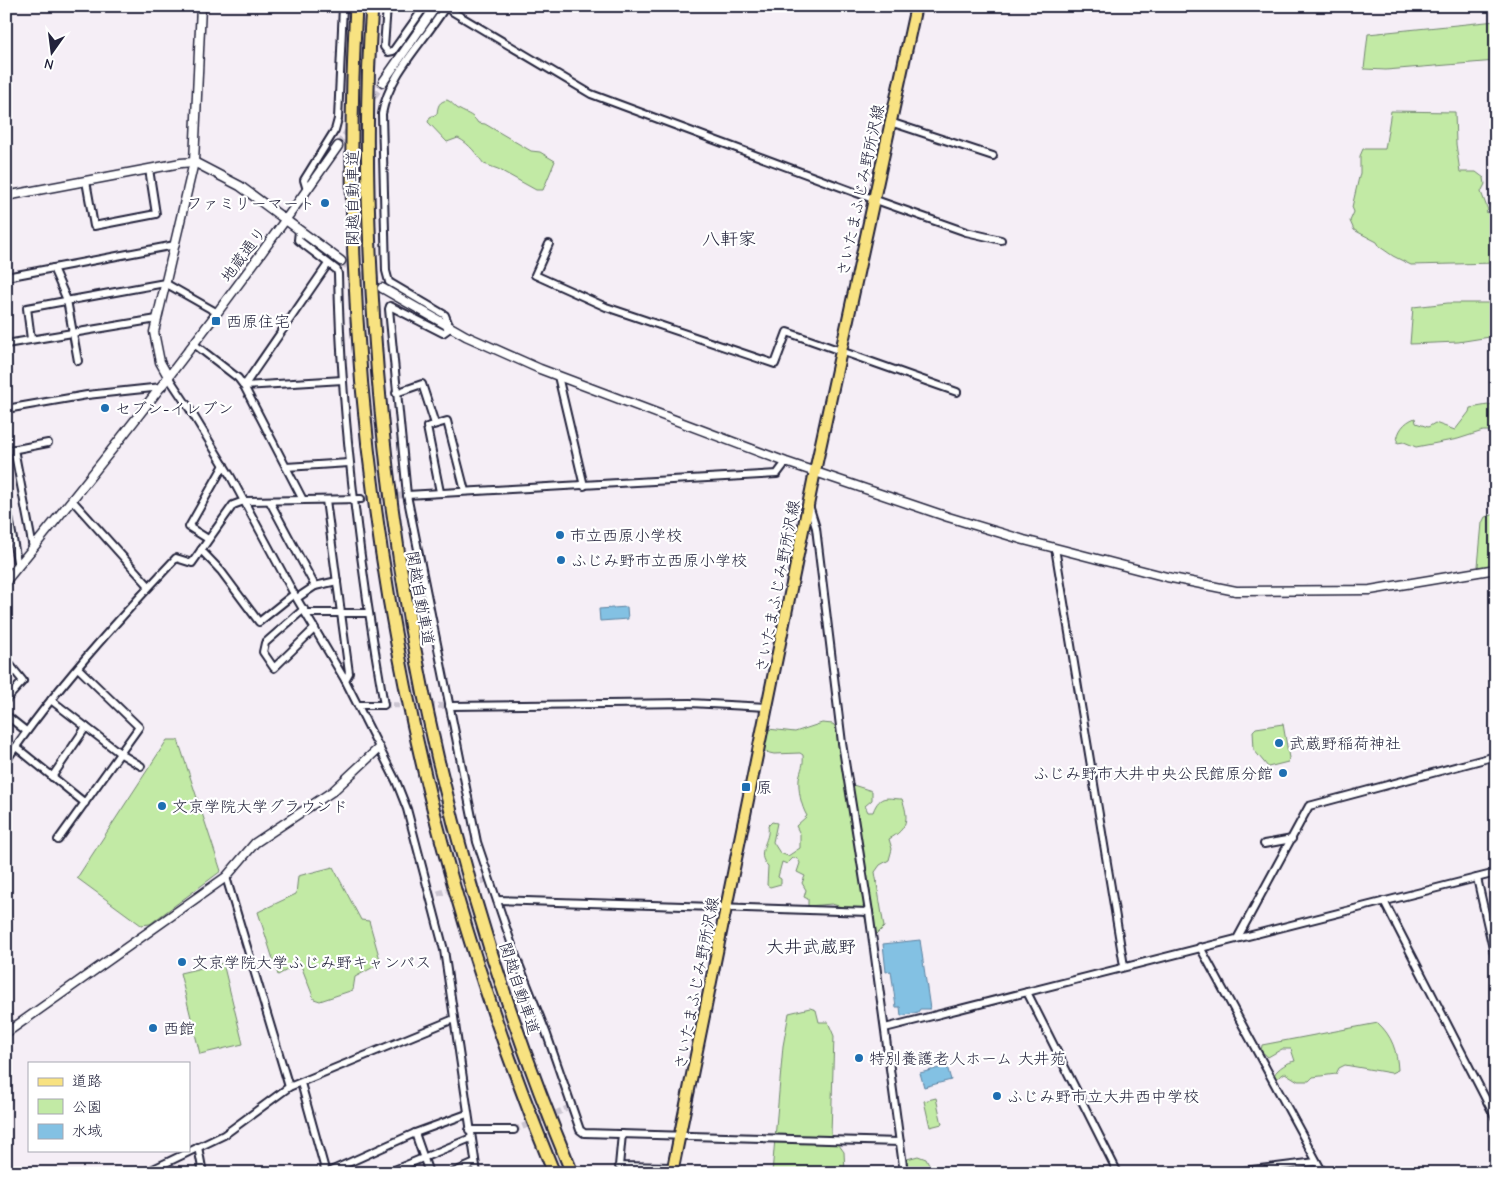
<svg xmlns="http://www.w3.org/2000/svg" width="1502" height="1179" font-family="'Comic Neue','Klee One',sans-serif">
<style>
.green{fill:#c2eaa5;stroke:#728670}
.water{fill:#83c1e3;stroke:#5c81a0}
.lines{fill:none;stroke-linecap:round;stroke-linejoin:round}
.minor-tunnel{stroke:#cbc5d1;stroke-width:6;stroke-dasharray:6 3;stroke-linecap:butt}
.tertiary-tunnel{stroke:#cbc5d1;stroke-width:8;stroke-dasharray:8 4;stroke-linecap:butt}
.minor-casing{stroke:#22223b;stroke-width:10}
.tertiary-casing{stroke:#22223b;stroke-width:11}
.primary-casing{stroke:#22223b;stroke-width:14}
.motorway-casing{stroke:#22223b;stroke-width:15}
.minor{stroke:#fff;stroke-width:6}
.tertiary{stroke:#fff;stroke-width:8}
.primary{stroke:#f8e281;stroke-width:10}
.motorway{stroke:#f8e281;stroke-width:11}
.poi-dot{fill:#1f6fb2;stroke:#fff;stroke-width:2}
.labels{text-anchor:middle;stroke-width:4.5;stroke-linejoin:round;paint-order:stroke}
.street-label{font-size:16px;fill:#22223b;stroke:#fff}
.poi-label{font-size:16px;fill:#22223b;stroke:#fff;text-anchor:start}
.neighbourhood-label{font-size:18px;fill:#22223b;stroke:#fff}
</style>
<rect width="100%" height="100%" fill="#f5eef6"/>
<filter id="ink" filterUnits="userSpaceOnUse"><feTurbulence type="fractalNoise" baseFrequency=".02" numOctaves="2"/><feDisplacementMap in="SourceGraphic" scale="10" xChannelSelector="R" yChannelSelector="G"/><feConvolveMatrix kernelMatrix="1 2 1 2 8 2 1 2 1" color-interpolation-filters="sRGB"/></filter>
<g filter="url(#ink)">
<g class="green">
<path d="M 1496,21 L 1496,61 L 1386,70 L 1364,69 L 1368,34 Z"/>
<path d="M 447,100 C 452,102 453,105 457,108 C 465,114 472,113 478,123 L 485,124 L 531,151 L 540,152 L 555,161 L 543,190 L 536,190 L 498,169 L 484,164 C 477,155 470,144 458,138 L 447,142 L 428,122 L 430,117 L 437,114 C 438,105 439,102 447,100 Z"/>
<path d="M 1391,111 L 1455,112 L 1456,144 L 1460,172 L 1476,172 L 1484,178 L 1485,184 L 1481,192 L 1488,210 L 1486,212 L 1496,217 L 1496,263 L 1411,265 L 1393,256 L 1380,247 L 1377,242 L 1354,230 L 1350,221 L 1354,212 L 1352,207 L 1360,173 L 1360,156 L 1363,149 L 1385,149 Z"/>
<path d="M 1448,303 L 1496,303 L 1496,336 L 1458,342 L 1410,344 L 1413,307 Z"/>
<path d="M 1494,404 L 1496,431 L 1483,431 L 1458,439 L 1416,447 L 1404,442 L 1397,443 C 1397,431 1404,422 1415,418 L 1416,423 L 1428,427 L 1435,423 L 1455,430 L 1469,412 L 1470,408 Z"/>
<path d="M 1496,514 L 1496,566 L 1484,568 L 1478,566 L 1482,523 L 1485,517 Z"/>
<path d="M 822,723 L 833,724 L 837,729 L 842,756 L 853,785 L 872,791 L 872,800 L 865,806 L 868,812 L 873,812 C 880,793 888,799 902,799 C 909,818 908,829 889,839 L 892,849 L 889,860 L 880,865 L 875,872 L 884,927 L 876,935 L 868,931 L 865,918 L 860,909 L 845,908 L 832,904 L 808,906 L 808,899 L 804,897 L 806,890 L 802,883 L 805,876 L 797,872 L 800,863 L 798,859 L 793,858 L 787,864 L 782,862 L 778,877 L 781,879 L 781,884 L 770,887 L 767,885 L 768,866 C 754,853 771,841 768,826 L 772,822 L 777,823 L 773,842 L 780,853 L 788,856 L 800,848 L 800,834 L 796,826 L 807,816 C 801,806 798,790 799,778 C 801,769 804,765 803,755 L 800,753 L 774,754 L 765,752 C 762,744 761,736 768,729 L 795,732 Z"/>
<path d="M 1283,724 L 1289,758 L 1288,762 L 1268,767 L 1254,750 L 1253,731 L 1256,728 Z"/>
<path d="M 167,740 L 178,740 L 221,871 L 150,924 L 141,925 L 77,878 Z"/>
<path d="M 333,867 L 361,920 L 369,921 L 381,963 L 355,977 L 353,990 L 320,1001 L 314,999 L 300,963 L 278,975 L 258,912 L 296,894 L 298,876 Z"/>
<path d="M 223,963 L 243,1044 L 200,1054 L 180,973 Z"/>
<path d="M 810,1008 L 816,1010 L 819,1022 L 828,1022 L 834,1036 L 831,1134 L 844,1152 L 845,1173 L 772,1173 L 783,1046 L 789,1013 Z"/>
<path d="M 1378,1023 C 1392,1036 1397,1051 1398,1070 L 1391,1073 L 1345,1065 L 1339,1068 L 1336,1074 L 1313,1077 L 1309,1081 L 1298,1081 L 1285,1073 L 1276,1079 L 1274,1075 C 1278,1068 1288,1062 1295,1061 L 1291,1049 L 1282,1049 L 1268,1057 L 1261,1051 L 1262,1045 Z"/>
<path d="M 936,1098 L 942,1124 L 930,1127 L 924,1101 Z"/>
<path d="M 918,1156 L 926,1159 L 933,1173 L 908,1173 L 907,1159 Z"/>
</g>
<g class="water">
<path d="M 627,607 L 628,619 L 600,621 L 599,609 Z"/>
<path d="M 920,940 L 930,1009 L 920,1009 L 918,1012 L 901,1016 L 900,1007 L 896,1007 L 891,971 L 886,972 L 883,944 Z"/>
<path d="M 947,1066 L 951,1080 L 924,1087 L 920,1073 Z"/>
</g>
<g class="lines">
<g class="minor-tunnel">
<path d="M 361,499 L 407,495"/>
<path d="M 384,705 L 449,706"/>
<path d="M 429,896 L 489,879"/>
<path d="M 514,1130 L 571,1107"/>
</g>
<g class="tertiary-tunnel">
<path d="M 338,146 L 383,82"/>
<path d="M 341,261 L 382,288"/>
</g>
<defs>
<g id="minor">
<path d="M 387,6 L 384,47 L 388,52 L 393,51 L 425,6"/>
<path d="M 443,6 L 591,94 L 873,199 L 966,232 L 1001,240"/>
<path d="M 444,9 C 423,43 389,74 382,114 L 386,271 L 389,282 L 445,315 L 450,328 L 443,333 L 390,306 L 389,309 L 407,495 L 477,842 L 515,954 L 546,1032 L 580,1130 L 584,1133 L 900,1142"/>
<path d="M 890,122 L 993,156"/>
<path d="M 86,181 L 94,226 L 156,214 L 149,169"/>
<path d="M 307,190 L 304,180 L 335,130 L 338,119 L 343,6"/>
<path d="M 299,231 L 298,240 L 337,270 L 338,274 C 341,419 359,562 384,705 L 358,705"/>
<path d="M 549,244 L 535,275 L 606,307 L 775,364 L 787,332 L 957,392"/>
<path d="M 53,268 L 67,300 L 78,361"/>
<path d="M 6,277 L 175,245"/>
<path d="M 31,339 L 27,308 L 165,283 L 216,312"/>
<path d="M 6,344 L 157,319"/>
<path d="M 194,344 L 238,378 L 244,386 L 303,500"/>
<path d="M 558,376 L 584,486"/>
<path d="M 169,378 L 189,408 L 231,477 L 294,594 L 345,680 L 396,781 L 407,809 L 444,950 L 477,1173"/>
<path d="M 244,386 L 328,264"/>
<path d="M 244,386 L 343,380"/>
<path d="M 396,393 L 422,384 L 435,424"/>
<path d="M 6,409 L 87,395 L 162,387"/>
<path d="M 14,449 L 33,548"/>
<path d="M 6,451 L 48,443"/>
<path d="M 286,467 L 349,463"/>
<path d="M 440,492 L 427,427 L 447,421 L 465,491"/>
<path d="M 407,495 L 777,474 L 786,462"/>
<path d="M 72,500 L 149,586"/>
<path d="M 326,500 L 349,673 L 345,680"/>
<path d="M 6,501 L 18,567"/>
<path d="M 270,502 L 315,586"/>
<path d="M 809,505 L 816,528 L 842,743 L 869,912 L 904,1173"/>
<path d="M 208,539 L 189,527 L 224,465"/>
<path d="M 1055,548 L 1124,966"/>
<path d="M 201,550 L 221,571 L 259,622 L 294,594"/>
<path d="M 297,598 L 315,586 L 337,581"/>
<path d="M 304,609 L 265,643 L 263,652 L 274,668 L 315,628"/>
<path d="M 306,613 L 368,613"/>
<path d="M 6,660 L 23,681 L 6,700"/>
<path d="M 51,700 L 121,754 L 141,766"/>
<path d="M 449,706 L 690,703 L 767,707"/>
<path d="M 6,715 L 26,731"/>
<path d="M 16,747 L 85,803"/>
<path d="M 6,761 C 54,690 118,620 176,558 L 192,563 L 233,505 L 244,501 L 361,499"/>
<path d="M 52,777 L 86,727"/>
<path d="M 58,840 L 139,727 L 79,669"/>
<path d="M 1264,844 L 1292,839"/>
<path d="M 226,877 L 289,1087"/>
<path d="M 1477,878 L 1496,962"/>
<path d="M 497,900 L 869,912"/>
<path d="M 1384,901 L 1496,1119"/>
<path d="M 1238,937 L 1309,806 L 1496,756"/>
<path d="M 1200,947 L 1323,1173"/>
<path d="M 1027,992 L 1118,1173"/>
<path d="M 885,1028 L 1496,873"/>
<path d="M 301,1083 L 326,1173 L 415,1133 L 467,1114"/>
<path d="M 469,1130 L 514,1130"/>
<path d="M 415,1133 L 429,1173"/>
<path d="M 622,1134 L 619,1166 L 674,1167"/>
<path d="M 198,1147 L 203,1173"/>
<path d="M 145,1173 L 224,1135 L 289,1087 L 454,1019"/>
<path d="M 387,1173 L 471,1138"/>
<path d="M 452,1173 L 475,1163"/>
<path d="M 1227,1173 L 1316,1162"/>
</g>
<g id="tertiary">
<path d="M 383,82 L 436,6"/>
<path d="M 6,196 L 181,163 L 194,162 L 240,186 L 341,261"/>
<path d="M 382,288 L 466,336 L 540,369 L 786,462 L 948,517 L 1024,540 L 1167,577 L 1236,591 L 1370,590 L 1496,569"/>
<path d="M 169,378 L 160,362 L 154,332 L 194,162 L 201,6"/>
<path d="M 6,581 C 122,440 233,296 338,146"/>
<path d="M 6,1033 L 226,877 L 255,843 L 333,791 L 379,748"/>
</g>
<path id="primary" d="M 672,1173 L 815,471 L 916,6"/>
<g id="motorway">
<path d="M 356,6 C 334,405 401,804 554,1173"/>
<path d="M 372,6 C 364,112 367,219 374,324 C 393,620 458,899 572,1173"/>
</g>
</defs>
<use href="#minor" class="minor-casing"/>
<use href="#tertiary" class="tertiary-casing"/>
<use href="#primary" class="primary-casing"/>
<use href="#motorway" class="motorway-casing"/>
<use href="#minor" class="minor"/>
<use href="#tertiary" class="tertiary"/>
<use href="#primary" class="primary"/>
<use href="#motorway" class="motorway"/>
</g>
</g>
<g class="poi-dot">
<circle cx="325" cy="203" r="5"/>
<rect x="211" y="316" width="10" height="10" rx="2.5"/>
<circle cx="105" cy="408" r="5"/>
<circle cx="560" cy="535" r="5"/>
<circle cx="561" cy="560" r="5"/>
<circle cx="1279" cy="743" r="5"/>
<circle cx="1283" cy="773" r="5"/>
<rect x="741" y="782" width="10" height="10" rx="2.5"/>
<circle cx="162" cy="806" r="5"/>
<circle cx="182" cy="962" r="5"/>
<circle cx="153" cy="1028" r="5"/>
<circle cx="859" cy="1058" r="5"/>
<circle cx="997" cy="1096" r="5"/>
</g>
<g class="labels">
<g class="street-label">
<text transform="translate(860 190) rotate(-78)" y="6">さいたまふじみ野所沢線</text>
<text transform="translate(352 198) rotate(-90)" y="6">関越自動車道</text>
<text transform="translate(243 254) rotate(-53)" y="6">地蔵通り</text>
<text transform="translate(777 586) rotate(-79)" y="6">さいたまふじみ野所沢線</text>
<text transform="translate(421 598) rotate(80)" y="6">関越自動車道</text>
<text transform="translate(696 983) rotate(-79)" y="6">さいたまふじみ野所沢線</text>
<text transform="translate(520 988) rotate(72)" y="6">関越自動車道</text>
</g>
<g class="poi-label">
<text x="315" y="209" text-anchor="end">ファミリーマート</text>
<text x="226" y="327">西原住宅</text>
<text x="115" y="414">セブン-イレブン</text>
<text x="570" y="541">市立西原小学校</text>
<text x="571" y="566">ふじみ野市立西原小学校</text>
<text x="1289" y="749">武蔵野稲荷神社</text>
<text x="1273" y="779" text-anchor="end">ふじみ野市大井中央公民館原分館</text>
<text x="756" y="793">原</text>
<text x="172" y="812">文京学院大学グラウンド</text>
<text x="192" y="968">文京学院大学ふじみ野キャンパス</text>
<text x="163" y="1034">西館</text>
<text x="869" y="1064">特別養護老人ホーム 大井苑</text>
<text x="1007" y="1102">ふじみ野市立大井西中学校</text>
</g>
<g class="neighbourhood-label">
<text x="729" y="245">八軒家</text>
<text x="811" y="953">大井武蔵野</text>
</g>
</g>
<rect width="1502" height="1179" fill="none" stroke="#fff" stroke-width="25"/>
<rect x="12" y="12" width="1477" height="1154" fill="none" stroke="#22223b" stroke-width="2" filter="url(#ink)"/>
<rect x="28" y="1062" width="162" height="90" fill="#ffffff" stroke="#a7a7b1"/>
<rect x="38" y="1078" width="25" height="8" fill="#f8e281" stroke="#a7a7b1"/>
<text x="72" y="1086" font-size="15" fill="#22223b">道路</text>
<rect x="38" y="1099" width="25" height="15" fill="#c2eaa5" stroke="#a7a7b1"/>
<text x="72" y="1112" font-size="15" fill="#22223b">公園</text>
<rect x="38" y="1124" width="25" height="15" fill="#83c1e3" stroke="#a7a7b1"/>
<text x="72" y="1136" font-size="15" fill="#22223b">水域</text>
<g transform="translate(52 52) rotate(194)" stroke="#ffffff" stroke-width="4" paint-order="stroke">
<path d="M0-4L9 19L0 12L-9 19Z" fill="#22223b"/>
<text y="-8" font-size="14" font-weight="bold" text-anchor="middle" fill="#22223b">N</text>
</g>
</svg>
